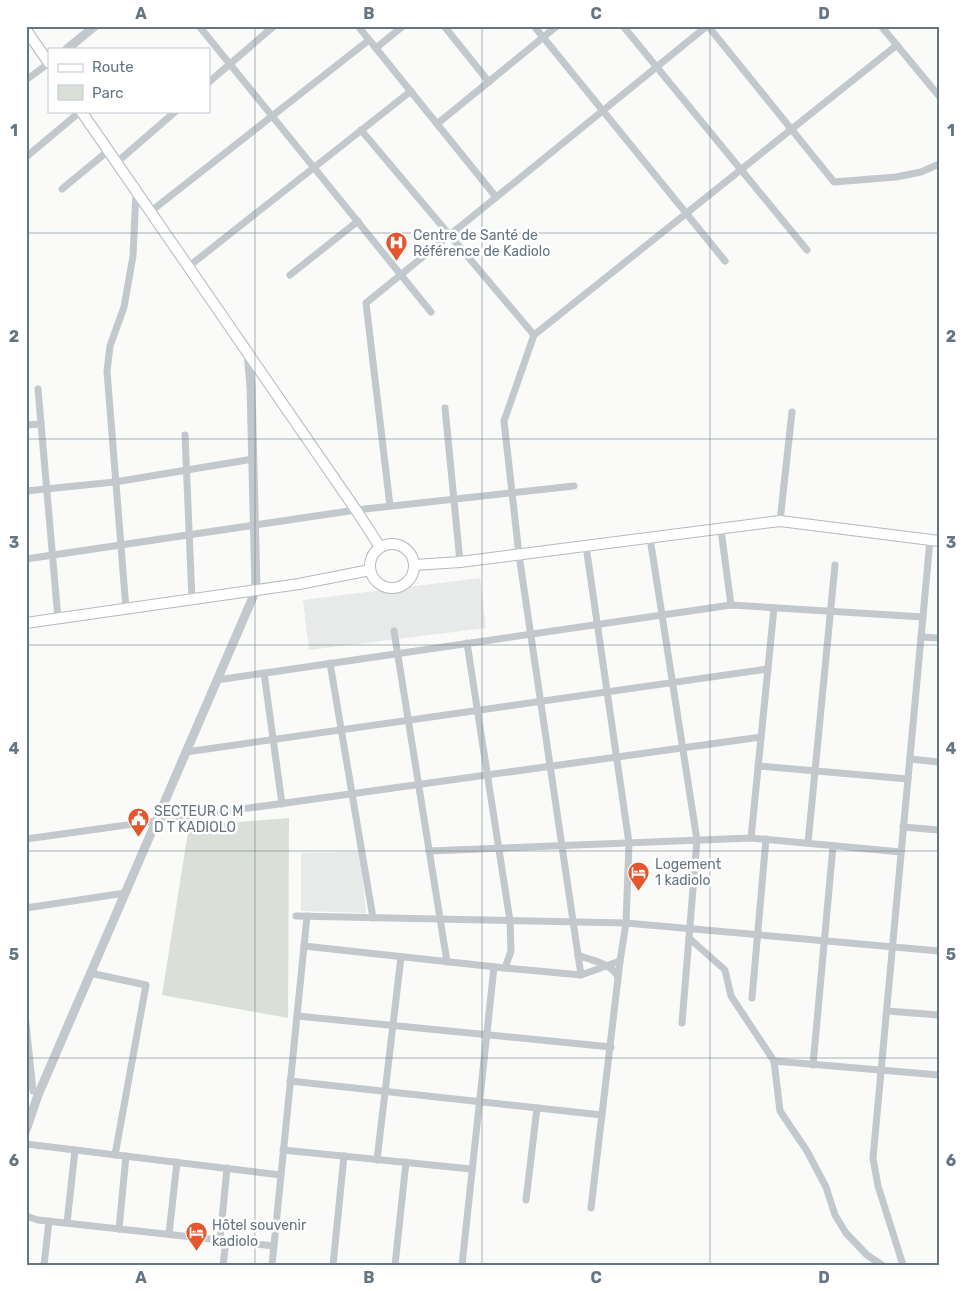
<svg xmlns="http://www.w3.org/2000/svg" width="965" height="1291" font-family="Rubik,sans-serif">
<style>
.built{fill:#e8e9e9}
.green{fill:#dadfd7}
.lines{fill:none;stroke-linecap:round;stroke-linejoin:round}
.secondary-casing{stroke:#b3babf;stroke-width:12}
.minor{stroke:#c3c8cc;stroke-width:7}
.tertiary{stroke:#c3c8cc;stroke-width:9}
.secondary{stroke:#fff;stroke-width:10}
.grid{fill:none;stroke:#657683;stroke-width:1;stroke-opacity:0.55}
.labels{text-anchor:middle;stroke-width:5;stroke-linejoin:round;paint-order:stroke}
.poi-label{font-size:14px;fill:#657683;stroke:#fff;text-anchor:start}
.neatline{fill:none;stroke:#657683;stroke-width:2}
.grid-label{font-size:16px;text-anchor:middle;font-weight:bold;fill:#657683}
</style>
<rect width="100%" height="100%" fill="#fafaf8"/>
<g class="built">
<path d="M 480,578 L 486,628 L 309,650 L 303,600 Z"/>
<path d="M 360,852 L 366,913 L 301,911 L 301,853 Z"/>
</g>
<path class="green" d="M 289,818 L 288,1018 L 162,995 L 189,826 Z"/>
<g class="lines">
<defs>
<g id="secondary">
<path d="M 26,30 L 49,63"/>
<path d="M 81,111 L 356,510 L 380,547"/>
<circle cx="392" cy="566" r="22"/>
<path d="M 415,565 L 460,562 L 780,521 L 939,541"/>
<path d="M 26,623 L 299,584 L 370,570"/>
</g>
</defs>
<use href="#secondary" class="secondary-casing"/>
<g class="minor">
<path d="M 199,26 L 431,312"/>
<path d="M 358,26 L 496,197"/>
<path d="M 444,26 L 489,82"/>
<path d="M 534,26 L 725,261"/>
<path d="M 623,26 L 807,250"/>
<path d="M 708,26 L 834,182 L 896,177 L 921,172 L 939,164"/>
<path d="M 881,26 L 939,96"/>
<path d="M 376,48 L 403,26"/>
<path d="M 26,80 L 49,63"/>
<path d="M 209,82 L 274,26"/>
<path d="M 437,124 L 557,26"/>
<path d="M 361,130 L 534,335"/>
<path d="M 26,157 L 81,111"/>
<path d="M 116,163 L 176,111"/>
<path d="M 62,189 L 108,151"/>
<path d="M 150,212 L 369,40"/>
<path d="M 188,267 L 411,91"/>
<path d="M 290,275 L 358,221"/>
<path d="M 38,389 L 58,619"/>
<path d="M 445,408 L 460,562"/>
<path d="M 26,425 L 41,424"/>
<path d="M 185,435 L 192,600"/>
<path d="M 26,491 L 115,482 L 253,459"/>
<path d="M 390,506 L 366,303 L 707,26"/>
<path d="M 780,521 L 792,412"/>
<path d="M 721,530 L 731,605"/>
<path d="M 650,538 L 697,840 L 682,1023"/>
<path d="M 586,546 L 629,843 L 626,923 L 620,961 L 591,1208"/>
<path d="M 26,559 L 356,510 L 574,486"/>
<path d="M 126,609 L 107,371 L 110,346 L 124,307 L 133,256 L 136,192"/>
<path d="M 394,631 L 447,962"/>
<path d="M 921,637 L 939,638"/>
<path d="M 467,643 L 510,921 L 511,951 L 505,968"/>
<path d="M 330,663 L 373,918"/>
<path d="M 264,673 L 282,804"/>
<path d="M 217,680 L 731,605 L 923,617"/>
<path d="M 186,752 L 768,669"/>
<path d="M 910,759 L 939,762"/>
<path d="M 758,766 L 908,779"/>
<path d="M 903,827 L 939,830"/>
<path d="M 751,838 L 774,608"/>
<path d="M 26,839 L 761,737"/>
<path d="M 808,843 L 835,565"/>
<path d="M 429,851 L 751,838 L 901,852"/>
<path d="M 26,908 L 125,893"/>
<path d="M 296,916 L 626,923 L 939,951"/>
<path d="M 689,938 L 725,970 L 731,996 L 774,1061 L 780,1111 L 807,1151 L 826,1187 L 835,1215 L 846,1233 L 867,1255 L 882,1265"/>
<path d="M 304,946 L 505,968 L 581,975 L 620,961"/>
<path d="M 578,955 C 592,961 611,963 618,977"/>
<path d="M 90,973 L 146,985 L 115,1155"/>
<path d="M 581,975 L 519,555 L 504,421 L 534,335 L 897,45"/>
<path d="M 752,998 L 766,839"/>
<path d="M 887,1011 L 939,1015"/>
<path d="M 297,1016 L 611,1047"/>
<path d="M 26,1023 L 33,1091"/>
<path d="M 774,1061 L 939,1075"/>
<path d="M 813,1065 L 833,846"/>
<path d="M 290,1081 L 602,1115"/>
<path d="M 26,1144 L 281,1175"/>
<path d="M 283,1150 L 471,1169"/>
<path d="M 377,1160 L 401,957"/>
<path d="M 526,1200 L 537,1108"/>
<path d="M 26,1216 L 38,1220 L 274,1246"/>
<path d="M 67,1223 L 75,1150"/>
<path d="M 119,1229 L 126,1156"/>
<path d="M 169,1234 L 177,1162"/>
<path d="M 220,1240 L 227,1168"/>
<path d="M 44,1265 L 49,1221"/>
<path d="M 223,1265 L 226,1241"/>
<path d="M 272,1265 L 307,916"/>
<path d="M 333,1265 L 344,1156"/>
<path d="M 395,1265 L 406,1162"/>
<path d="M 462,1265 L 494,967"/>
<path d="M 903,1265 L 878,1186 L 873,1158 L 930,540"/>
</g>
<g class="tertiary">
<path d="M 67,49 L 95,26"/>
<path d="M 26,1130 L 38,1095 L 256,590 L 251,387 L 248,352"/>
</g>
<use href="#secondary" class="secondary"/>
</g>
<path class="grid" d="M 255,26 L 255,1265M 482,26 L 482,1265M 710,26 L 710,1265M 26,233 L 939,233M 26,439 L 939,439M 26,645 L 939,645M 26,851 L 939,851M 26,1058 L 939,1058"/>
<defs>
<symbol id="hospital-pin" viewBox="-11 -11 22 30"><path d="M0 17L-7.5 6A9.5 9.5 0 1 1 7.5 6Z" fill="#e4572e" stroke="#fff"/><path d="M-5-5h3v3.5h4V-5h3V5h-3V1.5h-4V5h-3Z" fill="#fff"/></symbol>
<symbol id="civic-pin" viewBox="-11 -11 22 30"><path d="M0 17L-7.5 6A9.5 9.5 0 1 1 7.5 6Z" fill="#e4572e" stroke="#fff"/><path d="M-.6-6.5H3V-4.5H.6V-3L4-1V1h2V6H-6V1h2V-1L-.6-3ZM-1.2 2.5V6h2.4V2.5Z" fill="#fff"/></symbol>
<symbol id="hotel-pin" viewBox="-11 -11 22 30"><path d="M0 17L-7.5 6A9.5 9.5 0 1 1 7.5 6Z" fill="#e4572e" stroke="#fff"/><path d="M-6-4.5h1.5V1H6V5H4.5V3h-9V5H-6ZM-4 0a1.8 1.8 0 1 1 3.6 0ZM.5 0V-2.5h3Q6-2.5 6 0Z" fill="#fff"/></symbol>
</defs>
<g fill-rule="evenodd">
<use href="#hospital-pin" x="384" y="230" width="25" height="34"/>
<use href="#civic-pin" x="126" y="806" width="25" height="34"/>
<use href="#hotel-pin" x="626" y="860" width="25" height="34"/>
<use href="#hotel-pin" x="184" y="1220" width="25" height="34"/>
</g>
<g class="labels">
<g class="poi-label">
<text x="413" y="240">Centre de Santé de<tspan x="413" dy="16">Référence de Kadiolo</tspan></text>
<text x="154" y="816">SECTEUR C M<tspan x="154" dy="16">D T KADIOLO</tspan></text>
<text x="655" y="869">Logement<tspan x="655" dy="16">1 kadiolo</tspan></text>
<text x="212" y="1230">Hôtel souvenir<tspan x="212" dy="16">kadiolo</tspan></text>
</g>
</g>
<rect width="965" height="1291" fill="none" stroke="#ffffff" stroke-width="55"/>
<rect x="48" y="48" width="162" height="65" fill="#ffffff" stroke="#c1c8cd"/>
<rect x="58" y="64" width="25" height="8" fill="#ffffff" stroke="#c1c8cd"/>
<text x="92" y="72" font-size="15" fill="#657683">Route</text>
<rect x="58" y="85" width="25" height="15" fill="#dadfd7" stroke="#c1c8cd"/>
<text x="92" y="98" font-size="15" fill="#657683">Parc</text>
<rect x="28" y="28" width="910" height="1236" class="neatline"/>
<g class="grid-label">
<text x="141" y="19">A</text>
<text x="369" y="19">B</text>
<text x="596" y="19">C</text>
<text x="824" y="19">D</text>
<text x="14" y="136">1</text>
<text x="951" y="136">1</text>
<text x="14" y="342">2</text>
<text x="951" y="342">2</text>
<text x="14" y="548">3</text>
<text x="951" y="548">3</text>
<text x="14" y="754">4</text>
<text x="951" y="754">4</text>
<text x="14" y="960">5</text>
<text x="951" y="960">5</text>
<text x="14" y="1166">6</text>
<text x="951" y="1166">6</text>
<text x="141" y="1283">A</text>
<text x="369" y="1283">B</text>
<text x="596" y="1283">C</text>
<text x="824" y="1283">D</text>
</g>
</svg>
